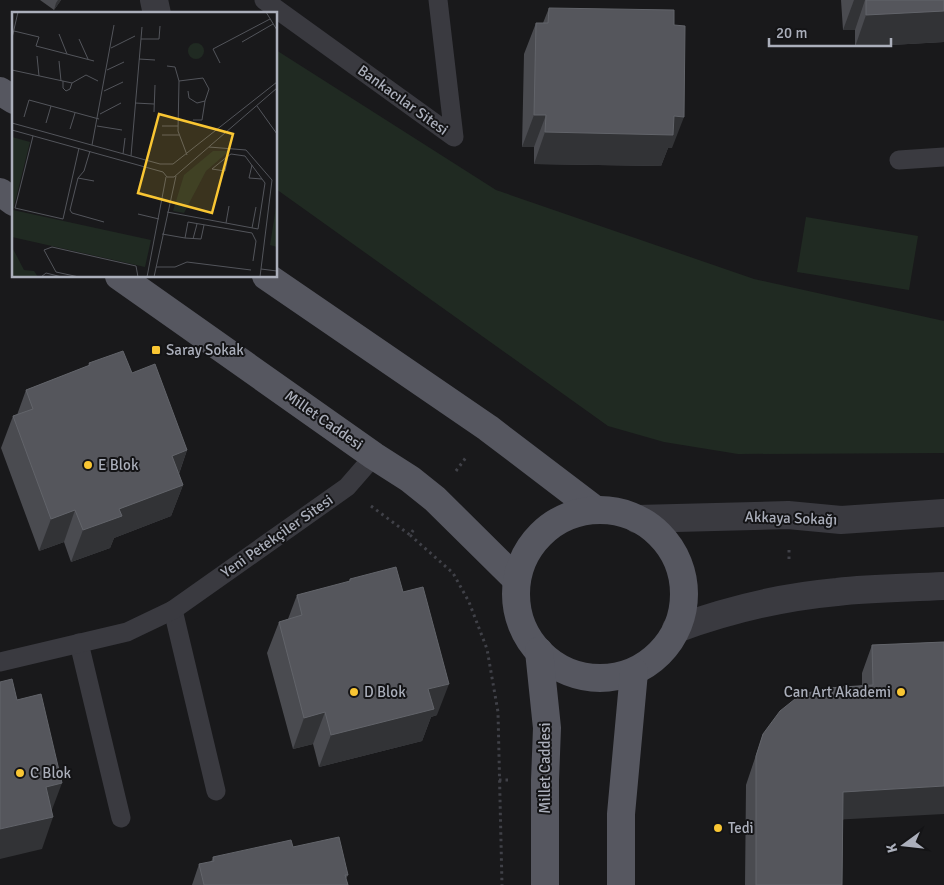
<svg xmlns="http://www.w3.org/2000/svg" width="944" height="885" font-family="Signika,sans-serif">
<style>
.green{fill:#202a22}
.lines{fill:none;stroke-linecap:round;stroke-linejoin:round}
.path{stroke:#404148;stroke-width:3;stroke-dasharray:2.5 4;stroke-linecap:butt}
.service{stroke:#3a3a40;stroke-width:19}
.minor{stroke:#3a3a40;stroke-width:28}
.tertiary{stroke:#3a3a40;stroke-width:28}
.primary{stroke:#565760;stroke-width:28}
.wall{fill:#4a4b50}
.shaded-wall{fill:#323336}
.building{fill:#55565c;stroke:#62646a}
.poi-dot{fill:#f9c633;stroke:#141416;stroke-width:2}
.labels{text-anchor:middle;stroke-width:4;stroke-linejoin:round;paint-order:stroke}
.street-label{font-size:15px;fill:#abafbb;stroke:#141416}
.poi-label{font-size:15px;fill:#abafbb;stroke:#141416;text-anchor:start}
.inset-road{fill:none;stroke:#53555b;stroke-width:1}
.view{fill:#f9c633;fill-opacity:0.15;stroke:#f9c633;stroke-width:2.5}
.inset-edge{fill:none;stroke:#abafbb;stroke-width:2.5}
</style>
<rect width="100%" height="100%" fill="#19191b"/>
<g class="green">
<path d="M 276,50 L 496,190 L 754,279 L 944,321 L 944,453 L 738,454 L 664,442 L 608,426 L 276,189 Z"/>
<path d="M 806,217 L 918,236 L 909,290 L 797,272 Z"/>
</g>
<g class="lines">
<g class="path">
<path d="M 456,471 L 467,456"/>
<path d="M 371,506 L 410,535 L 414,529"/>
<path d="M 410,535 L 453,573 L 469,602 L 487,649 L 498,712 L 502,885"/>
<path d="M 789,550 L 789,563"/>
<path d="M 499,780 L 511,780"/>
</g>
<g class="service">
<path d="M 264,0 L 454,137 L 438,0"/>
<path d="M 899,160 L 944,157"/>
<path d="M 173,610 L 216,791"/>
<path d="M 79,643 L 121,818"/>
<path d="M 0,662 L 127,632 L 173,610 L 347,487 L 374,456"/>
</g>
<path class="minor" d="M 154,0 L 157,14"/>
<g class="tertiary">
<path d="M 637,519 L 788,515 L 841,520 L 944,513"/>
<path d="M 676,629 C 728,610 781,597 837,592 C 872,588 908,588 944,586"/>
</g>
<g class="primary">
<path d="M 0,91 L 14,100"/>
<path d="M 0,192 L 14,202"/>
<path d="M 119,276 L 374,456 L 410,479 L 435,499 L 516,579"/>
<path d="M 266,276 L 488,428 L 593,508"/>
<circle cx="600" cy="594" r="84"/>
<path d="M 539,651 L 547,728 L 545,780 L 545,885"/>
<path d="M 621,885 L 621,814 L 634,672"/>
</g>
</g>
<g class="wall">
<path d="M 40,0 L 61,0 L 54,10 Z"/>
<path d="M 841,0 L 944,0 L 944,42 L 855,47 L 855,30 L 843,30 Z"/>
<path d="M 549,8 L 672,148 L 668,148 L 661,166 L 534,164 L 534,147 L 522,147 L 524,54 L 536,23 L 543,23 Z"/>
<path d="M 89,363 L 132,373 L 187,450 L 179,474 L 183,485 L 171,516 L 114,538 L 110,548 L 71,562 L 64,542 L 39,551 L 1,448 L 13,416 L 17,415 L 26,390 L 88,366 Z"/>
<path d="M 350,579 L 437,715 L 431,717 L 422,741 L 319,767 L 313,744 L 293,749 L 267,653 L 279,622 L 288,619 L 297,595 L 349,582 Z"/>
<path d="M 944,642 L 843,820 L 842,885 L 745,885 L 746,785 L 763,734 L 862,685 L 862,673 L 872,645 Z"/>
<path d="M 293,847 L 348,875 L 346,879 L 348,885 L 192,885 L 199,864 L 211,862 L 213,857 Z"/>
</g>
<g class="shaded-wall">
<path d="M 58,0 L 61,0 L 54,10 L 56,3 Z"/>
<path d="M 854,0 L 865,0 L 855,30 L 843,30 Z"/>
<path d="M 944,11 L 944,42 L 855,47 L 866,15 Z"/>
<path d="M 534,115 L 546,115 L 534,147 L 522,147 Z"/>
<path d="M 674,116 L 684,117 L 672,148 L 668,148 L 661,166 L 534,164 L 545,132 Z"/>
<path d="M 187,450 L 176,482 L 172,456 Z"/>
<path d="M 183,485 L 171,516 L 114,538 L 110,548 L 71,562 L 83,530 L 119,509 Z"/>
<path d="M 75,510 L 64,542 L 39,551 L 51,519 Z"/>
<path d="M 449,684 L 437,715 L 431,717 L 422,741 L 319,767 L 331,735 L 428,689 Z"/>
<path d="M 325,712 L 313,744 L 293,749 L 304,718 Z"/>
<path d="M 62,783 L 50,815 L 46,787 Z"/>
<path d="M 944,786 L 944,814 L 832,820 L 843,792 Z"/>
<path d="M 53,817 L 42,849 L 0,859 L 0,829 Z"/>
</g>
<g class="building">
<path d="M 866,0 L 944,0 L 944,11 L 866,15 Z"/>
<path d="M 549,8 L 674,10 L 674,25 L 685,26 L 684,117 L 674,116 L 673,135 L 545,132 L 546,115 L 534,115 L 536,23 L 548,23 Z"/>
<path d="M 123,351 L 132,373 L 155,364 L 187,450 L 172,456 L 183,485 L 119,509 L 122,516 L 83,530 L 75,510 L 51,519 L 13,416 L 33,409 L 26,390 L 90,365 L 89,363 Z"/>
<path d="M 396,567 L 403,592 L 423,587 L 449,684 L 428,689 L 434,709 L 331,735 L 325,712 L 304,718 L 279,622 L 302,615 L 297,595 L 350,581 L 350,579 Z"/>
<path d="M 944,642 L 944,786 L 843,792 L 842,885 L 756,885 L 756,756 L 763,734 L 780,711 L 800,695 L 828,688 L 873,685 L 872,645 Z"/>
<path d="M 12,679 L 17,700 L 41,694 L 62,783 L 46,787 L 53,817 L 0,829 L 0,682 Z"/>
<path d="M 339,837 L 348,875 L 345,875 L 348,885 L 204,885 L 199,864 L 214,861 L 213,857 L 291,840 L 293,847 Z"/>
</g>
<g class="poi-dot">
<rect x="151" y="345" width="10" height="10" rx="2.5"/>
<circle cx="88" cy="465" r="5"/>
<circle cx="354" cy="692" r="5"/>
<circle cx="901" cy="692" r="5"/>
<circle cx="20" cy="773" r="5"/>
<circle cx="718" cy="828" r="5"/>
</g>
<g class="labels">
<g class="street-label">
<text transform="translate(403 100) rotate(36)" y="5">Bankacılar Sitesi</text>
<text transform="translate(324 420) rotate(35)" y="5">Millet Caddesi</text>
<text transform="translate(791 518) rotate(2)" y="5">Akkaya Sokağı</text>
<text transform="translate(277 536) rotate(-35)" y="5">Yeni Petekçiler Sitesi</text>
<text transform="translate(545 768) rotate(-90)" y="5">Millet Caddesi</text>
</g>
<g class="poi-label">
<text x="166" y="355">Saray Sokak</text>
<text x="98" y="470">E Blok</text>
<text x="364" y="697">D Blok</text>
<text x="891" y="697" text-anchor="end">Can Art Akademi</text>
<text x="30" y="778">C Blok</text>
<text x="728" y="833">Tedi</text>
</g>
</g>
<g transform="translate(12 12)">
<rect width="265" height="265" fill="#19191b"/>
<path d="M176 39a8 8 0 1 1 16 0a8 8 0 1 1-16 0ZM 0,125 L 18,130 L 1,198 L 139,228 L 133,255 L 0,225 ZM 201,139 L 217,139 L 194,159 L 172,201 L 161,199 L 172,163 ZM 265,189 L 265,235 L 258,233 ZM 0,235 L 12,258 L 22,259 L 26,265 L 0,265 Z" fill="#202a22"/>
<path class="inset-road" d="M 254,0 L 265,18M 2,19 L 27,25 L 24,34 L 82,49M 47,22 L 55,42M 0,26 L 6,0M 67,27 L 76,47M 129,27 L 147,27 L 148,14M 230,30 L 261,12M 99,36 L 123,24M 25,44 L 27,64M 127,47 L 143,48M 47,49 L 49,69M 208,51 L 201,37 L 258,7M 155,54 L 163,55 L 167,69M 0,58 L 60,71 L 74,63 L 86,69M 95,58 L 112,50M 51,69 L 51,76 L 54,79 L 58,77 L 60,71M 92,79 L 111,70M 123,91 L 142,92M 245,94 L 265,122M 142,100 L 143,73M 88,102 L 109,91M 12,105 L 17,88 L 87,107M 181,108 L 190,108 L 193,89M 0,111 L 148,152 L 161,152 L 265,70M 34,111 L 39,94M 85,114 L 110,118M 150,114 L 166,114M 58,117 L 63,101M 0,118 L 151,160M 150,123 L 167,123M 21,124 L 3,196 L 51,207 L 67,136M 80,133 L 102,13M 197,135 L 234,138 L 260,168 L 248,265M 78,139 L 72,159 L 66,166 L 58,198 L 60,201 L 92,210M 111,142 L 113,126M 175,143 L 166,119 L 167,69 L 191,66 L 197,77 L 193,89 L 185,91 L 177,86 L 176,79M 119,144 L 130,15M 240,153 L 237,166 L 250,167M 151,160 L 155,165 L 162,165 L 265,76M 66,166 L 82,169M 155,200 L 246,217 L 253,171 L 233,144 L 219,142 L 216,144 L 200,157 L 213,159 L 216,144M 126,202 L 147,207M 214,211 L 217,194M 240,216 L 244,195M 150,222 L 173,226 L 176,210 L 240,221 L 244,229 L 241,249M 173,226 L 189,227 L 192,213M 181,227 L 185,212M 144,255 L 163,255 L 175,250 L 239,258M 249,257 L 265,259M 29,265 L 34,261 L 50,265M 67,265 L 44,260 L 32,238 L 40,235 L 124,254 L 126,265M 135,265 L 154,165M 142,265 L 164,164"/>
<path class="view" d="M 147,102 L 221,122 L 200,201 L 126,181 Z"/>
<rect width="265" height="265" class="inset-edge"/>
</g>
<g transform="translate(904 845) rotate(255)" stroke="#141416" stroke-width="4" paint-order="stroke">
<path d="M0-4L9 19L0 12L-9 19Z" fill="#abafbb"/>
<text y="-8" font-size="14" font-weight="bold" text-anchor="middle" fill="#abafbb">K</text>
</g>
<path d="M769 38v8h122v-8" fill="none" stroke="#abafbb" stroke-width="2.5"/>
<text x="776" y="38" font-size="15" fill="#abafbb" stroke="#141416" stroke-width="4" paint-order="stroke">20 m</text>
</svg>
